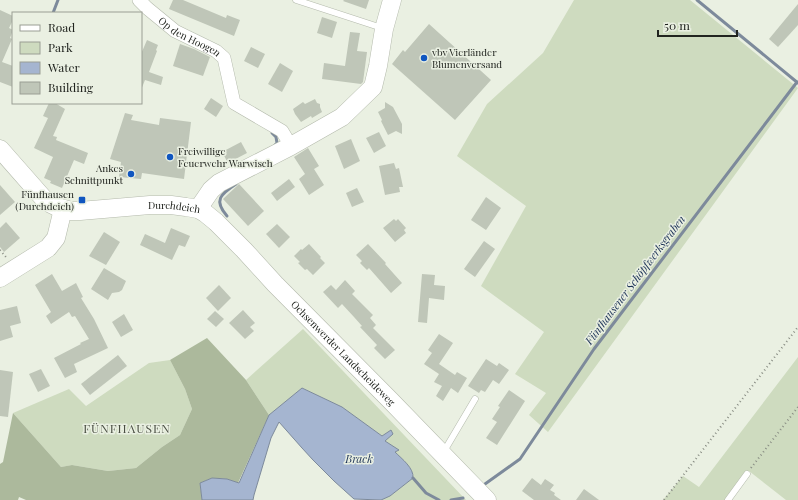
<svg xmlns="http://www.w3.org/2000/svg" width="798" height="500" font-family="'Playfair Display',serif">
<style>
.green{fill:#cedbbf}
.forest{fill:#acb99c}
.water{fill:#a5b5d0;stroke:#7d8a9b}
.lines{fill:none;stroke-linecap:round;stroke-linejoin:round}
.stream{stroke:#7d8a9b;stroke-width:3}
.building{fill:#bfc6b8}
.lane-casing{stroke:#b4baac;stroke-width:7}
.street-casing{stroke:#b4baac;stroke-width:14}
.secondary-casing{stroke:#b4baac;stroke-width:19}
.path{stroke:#888c83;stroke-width:2;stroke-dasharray:1 3;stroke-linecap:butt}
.lane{stroke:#fff;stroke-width:6}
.street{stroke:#fff;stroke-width:13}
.secondary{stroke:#fff;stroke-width:18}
.poi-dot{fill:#1056c0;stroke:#eaf0e2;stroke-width:1.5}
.labels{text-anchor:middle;stroke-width:3;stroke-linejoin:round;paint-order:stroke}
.street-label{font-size:10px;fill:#21241f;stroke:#eaf0e2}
.poi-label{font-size:10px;fill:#21241f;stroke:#eaf0e2;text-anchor:start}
.water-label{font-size:11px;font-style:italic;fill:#1b3156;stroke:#eaf0e2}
.quarter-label{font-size:12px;letter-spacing:1px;fill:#494e42;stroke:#eaf0e2}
</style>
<rect width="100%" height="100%" fill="#eaf0e2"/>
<g class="green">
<path d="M 574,0 L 690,0 L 798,88 L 548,432 L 529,415 L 546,393 L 515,374 L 544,332 L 481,286 L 526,206 L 457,156 L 487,104 L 543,53 Z"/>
<path d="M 303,329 L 466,500 L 381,500 L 390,496 L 413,478 C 413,467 402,459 395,452 L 398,450 L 385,441 L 391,430 L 382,436 L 342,407 L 302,388 L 269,415 L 246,380 Z"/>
<path d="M 798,357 L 798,500 L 786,500 L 749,471 L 725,500 L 663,500 L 683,476 L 699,487 Z"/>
<path d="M 170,360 L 185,389 L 192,409 L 180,435 L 162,447 L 136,468 L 108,471 L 72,465 L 61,467 L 13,413 L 69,389 L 86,406 L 149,363 Z"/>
</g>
<path class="forest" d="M 207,338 L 246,380 L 269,415 L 238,483 L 227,479 L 212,478 L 200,483 L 202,500 L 26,500 L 19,497 L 18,500 L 0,500 L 0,464 L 3,462 L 13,413 L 61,467 L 72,465 L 108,471 L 136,468 L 162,447 L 180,435 L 192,409 L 185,389 L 170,360 Z"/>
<path class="water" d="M 302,388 L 342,407 L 382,436 L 391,430 L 393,434 L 385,441 L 399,450 L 395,452 C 402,459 414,468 413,478 L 390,496 L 381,500 L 354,499 L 334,481 L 313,460 L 302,448 L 279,422 L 271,438 L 254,495 L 253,500 L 202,500 L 200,483 L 212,478 L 227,479 L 239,483 L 269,415 Z"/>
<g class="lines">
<g class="stream">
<path d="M 697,0 L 798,83"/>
<path d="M 53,13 L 58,0"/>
<path d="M 272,133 L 276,137 L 277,143 L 275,145"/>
<path d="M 227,216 C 213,200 221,194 236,184"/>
<path d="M 413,478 L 426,493 L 439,500"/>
<path d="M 485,484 L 520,459 L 594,349 L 797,82"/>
<path d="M 451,500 L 463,498"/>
</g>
</g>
<g class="building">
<path d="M 173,0 L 183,0 L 226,18 L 227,15 L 240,20 L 234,36 L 169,9 Z"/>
<path d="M 344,0 L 369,0 L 366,9 L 343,1 Z"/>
<path d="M 798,4 L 798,25 L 778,47 L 769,39 Z"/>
<path d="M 0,10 L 13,16 L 13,20 L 9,28 L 13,30 L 10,38 L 12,39 L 2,62 L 13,66 L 13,87 L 0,82 Z"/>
<path d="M 322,17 L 337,22 L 332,38 L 317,33 Z"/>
<path d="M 429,24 L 491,80 L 455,120 L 392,64 L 403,50 L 405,52 Z"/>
<path d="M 350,32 L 360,33 L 357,51 L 367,52 L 363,82 L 361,84 L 322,79 L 324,63 L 345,66 Z"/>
<path d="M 147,40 L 158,45 L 156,50 L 157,51 L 149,72 L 163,77 L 161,85 L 145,80 L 141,90 L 141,54 Z"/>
<path d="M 180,44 L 194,49 L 210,57 L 203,76 L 173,66 Z"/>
<path d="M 251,47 L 265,54 L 258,68 L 244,61 Z"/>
<path d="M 280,63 L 293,71 L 282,92 L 268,84 Z"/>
<path d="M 211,98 L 223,106 L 216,117 L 204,109 Z"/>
<path d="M 315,99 L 317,103 L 320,104 L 320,107 L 322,112 L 312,118 L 311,116 L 301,122 L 295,114 L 293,109 L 303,102 L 305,104 Z"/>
<path d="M 385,102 L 393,107 L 402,124 L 402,134 L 396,131 L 388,135 L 381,121 L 382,120 L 378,112 L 385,108 Z"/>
<path d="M 49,103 L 55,103 L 65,109 L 53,136 L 57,137 L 56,140 L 88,153 L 84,164 L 74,160 L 62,188 L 50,183 L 51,181 L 44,178 L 53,157 L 34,148 L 48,118 L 43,116 Z"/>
<path d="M 125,113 L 133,115 L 131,120 L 159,125 L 160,118 L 191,122 L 184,179 L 142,173 L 141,179 L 119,177 L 121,162 L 110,159 Z"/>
<path d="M 379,132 L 386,146 L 374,153 L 366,138 Z"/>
<path d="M 351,139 L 360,161 L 344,169 L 335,146 Z"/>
<path d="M 241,142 L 247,153 L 228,163 L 222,152 Z"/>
<path d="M 308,148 L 319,166 L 314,169 L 324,185 L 309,195 L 299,179 L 305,174 L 294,157 Z"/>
<path d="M 394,163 L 396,169 L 399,168 L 403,187 L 399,187 L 400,192 L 385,195 L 379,166 Z"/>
<path d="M 289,179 L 295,187 L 277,201 L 271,193 Z"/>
<path d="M 239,184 L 264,211 L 248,226 L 223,199 Z"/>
<path d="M 0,185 L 15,202 L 0,215 Z"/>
<path d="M 357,188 L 364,202 L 352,207 L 346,193 Z"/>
<path d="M 486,197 L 501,208 L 486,230 L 471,220 Z"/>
<path d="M 394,219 L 396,221 L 398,219 L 406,228 L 404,230 L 406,233 L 395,242 L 383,228 Z"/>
<path d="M 6,222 L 20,238 L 4,252 L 0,247 L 0,228 Z"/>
<path d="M 277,224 L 290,237 L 279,248 L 266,234 Z"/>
<path d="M 171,228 L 190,236 L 185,247 L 179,245 L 172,260 L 140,245 L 145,234 L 165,243 Z"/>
<path d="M 104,232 L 120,242 L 106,265 L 89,256 Z"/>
<path d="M 484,241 L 495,249 L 475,277 L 464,269 Z"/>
<path d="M 309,244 L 321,257 L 320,258 L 325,263 L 313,275 L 307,269 L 305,270 L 298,263 L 300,262 L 294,256 L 301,249 L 302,250 Z"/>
<path d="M 368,244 L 386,263 L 385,264 L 402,283 L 391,293 L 369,268 L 367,270 L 360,263 L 362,261 L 356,255 Z"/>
<path d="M 104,268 L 126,281 L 122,290 L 119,292 L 112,293 L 108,300 L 91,289 Z"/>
<path d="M 52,274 L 62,291 L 76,283 L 83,297 L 81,298 L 94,319 L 108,348 L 74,364 L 77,372 L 65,378 L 54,358 L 81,344 L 80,343 L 89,339 L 75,316 L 72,317 L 69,312 L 51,324 L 46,316 L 51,312 L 35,285 Z"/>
<path d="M 422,274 L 435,275 L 434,285 L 445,286 L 444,300 L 429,298 L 427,323 L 418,322 Z"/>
<path d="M 345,280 L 355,291 L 352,294 L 373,315 L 370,318 L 376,325 L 373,328 L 395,350 L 385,359 L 374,348 L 377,345 L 360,327 L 362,326 L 354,317 L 342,304 L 338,308 L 323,292 L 331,285 L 336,290 Z"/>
<path d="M 219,285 L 231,298 L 218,311 L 206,298 Z"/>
<path d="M 17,306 L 21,323 L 10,326 L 13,337 L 0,341 L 0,310 Z"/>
<path d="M 243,310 L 255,323 L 250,327 L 254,331 L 245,339 L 229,323 Z"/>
<path d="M 215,311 L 224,319 L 216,327 L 207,319 Z"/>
<path d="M 124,314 L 133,330 L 121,337 L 112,322 Z"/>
<path d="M 439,334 L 453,343 L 439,364 L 455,375 L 457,372 L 467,378 L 458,393 L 451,388 L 443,401 L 436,396 L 442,386 L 434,382 L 439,374 L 424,364 L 432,353 L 428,350 Z"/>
<path d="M 118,355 L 127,366 L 90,395 L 81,384 Z"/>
<path d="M 486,359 L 497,366 L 499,363 L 509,370 L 499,384 L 493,380 L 485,392 L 481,390 L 479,393 L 468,386 Z"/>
<path d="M 41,369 L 50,386 L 38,392 L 29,374 Z"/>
<path d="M 0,370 L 13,372 L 8,417 L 0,416 Z"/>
<path d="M 509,390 L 525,401 L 497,445 L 486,438 L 497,422 L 492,419 L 500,407 L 498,406 Z"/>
<path d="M 532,478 L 541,485 L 545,479 L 554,485 L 550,490 L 555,493 L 554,495 L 561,500 L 534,500 L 522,491 Z"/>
<path d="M 584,489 L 599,500 L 576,500 Z"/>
</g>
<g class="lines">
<defs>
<g id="lane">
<path d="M 296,0 L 382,28"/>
<path d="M 443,453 L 475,399"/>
<path d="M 728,500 L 747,474"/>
</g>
<g id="street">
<path id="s1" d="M 139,0 L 147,8 L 175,31 L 216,51 L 224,58 L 234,103 L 282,131 L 291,146"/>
</g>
<g id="secondary">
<path id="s2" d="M 0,149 L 44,199 L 51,204 L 57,207 L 71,211 L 80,211 L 150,205 L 171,205 L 186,207 L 198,209 L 205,213 L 216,222 L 244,250 L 275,284 L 390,400 L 487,500"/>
<path d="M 198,209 L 211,190 L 219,183 L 291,146 L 342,117 L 373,87 L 378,66 L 384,29 L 392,0"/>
<path d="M 0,278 L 48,248 L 56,238 L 63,209"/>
</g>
</defs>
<use href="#lane" class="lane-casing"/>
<use href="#street" class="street-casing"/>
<use href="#secondary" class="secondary-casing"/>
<g class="path">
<path d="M 0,250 L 6,257"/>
<path d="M 751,468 L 798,407"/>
<path d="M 664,500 L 798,327"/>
</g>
<use href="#lane" class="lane"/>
<use href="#street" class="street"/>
<use href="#secondary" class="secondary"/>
</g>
<g class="poi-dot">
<circle cx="424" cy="58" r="4"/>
<circle cx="170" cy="157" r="4"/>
<circle cx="131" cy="174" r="4"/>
<rect x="78" y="196" width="8" height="8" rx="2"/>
</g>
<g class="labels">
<g class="street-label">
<text dy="4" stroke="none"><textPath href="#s1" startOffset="63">Op den Hoogen</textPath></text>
<text dy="4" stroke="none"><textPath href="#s2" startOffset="200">Durchdeich</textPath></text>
<text dy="4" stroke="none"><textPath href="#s2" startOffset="429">Ochsenwerder Landscheideweg</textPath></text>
</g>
<g class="poi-label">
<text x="432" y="56">vbv Vierländer<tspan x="432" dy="12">Blumenversand</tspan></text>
<text x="178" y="155">Freiwillige<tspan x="178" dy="12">Feuerwehr Warwisch</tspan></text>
<text x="123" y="172" text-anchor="end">Ankes<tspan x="123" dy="12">Schnittpunkt</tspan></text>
<text x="74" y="198" text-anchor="end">Fünfhausen<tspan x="74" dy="12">(Durchdeich)</tspan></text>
</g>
<g class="water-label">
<text transform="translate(635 280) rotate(-53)" y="4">Fünfhausener Schöpfwerksgraben</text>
<text x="359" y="463">Brack</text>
</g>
<g class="quarter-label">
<text x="127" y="433">FÜNFHAUSEN</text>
</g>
</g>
<rect x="12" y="12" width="130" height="92" fill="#eaf0e2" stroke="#9a9e94"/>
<rect x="20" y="25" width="20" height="6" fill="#ffffff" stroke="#9a9e94"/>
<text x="48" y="32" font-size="12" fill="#21241f">Road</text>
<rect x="20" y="42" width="20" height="12" fill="#cedbbf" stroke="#9a9e94"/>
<text x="48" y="52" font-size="12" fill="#21241f">Park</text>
<rect x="20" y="62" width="20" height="12" fill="#a5b5d0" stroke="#9a9e94"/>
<text x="48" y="72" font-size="12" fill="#21241f">Water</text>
<rect x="20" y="82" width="20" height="12" fill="#bfc6b8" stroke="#9a9e94"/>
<text x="48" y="92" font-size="12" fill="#21241f">Building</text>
<path d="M658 30v6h79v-6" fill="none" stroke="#21241f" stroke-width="2"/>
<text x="664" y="30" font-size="12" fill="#21241f" stroke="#eaf0e2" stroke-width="3" paint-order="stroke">50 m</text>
</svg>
